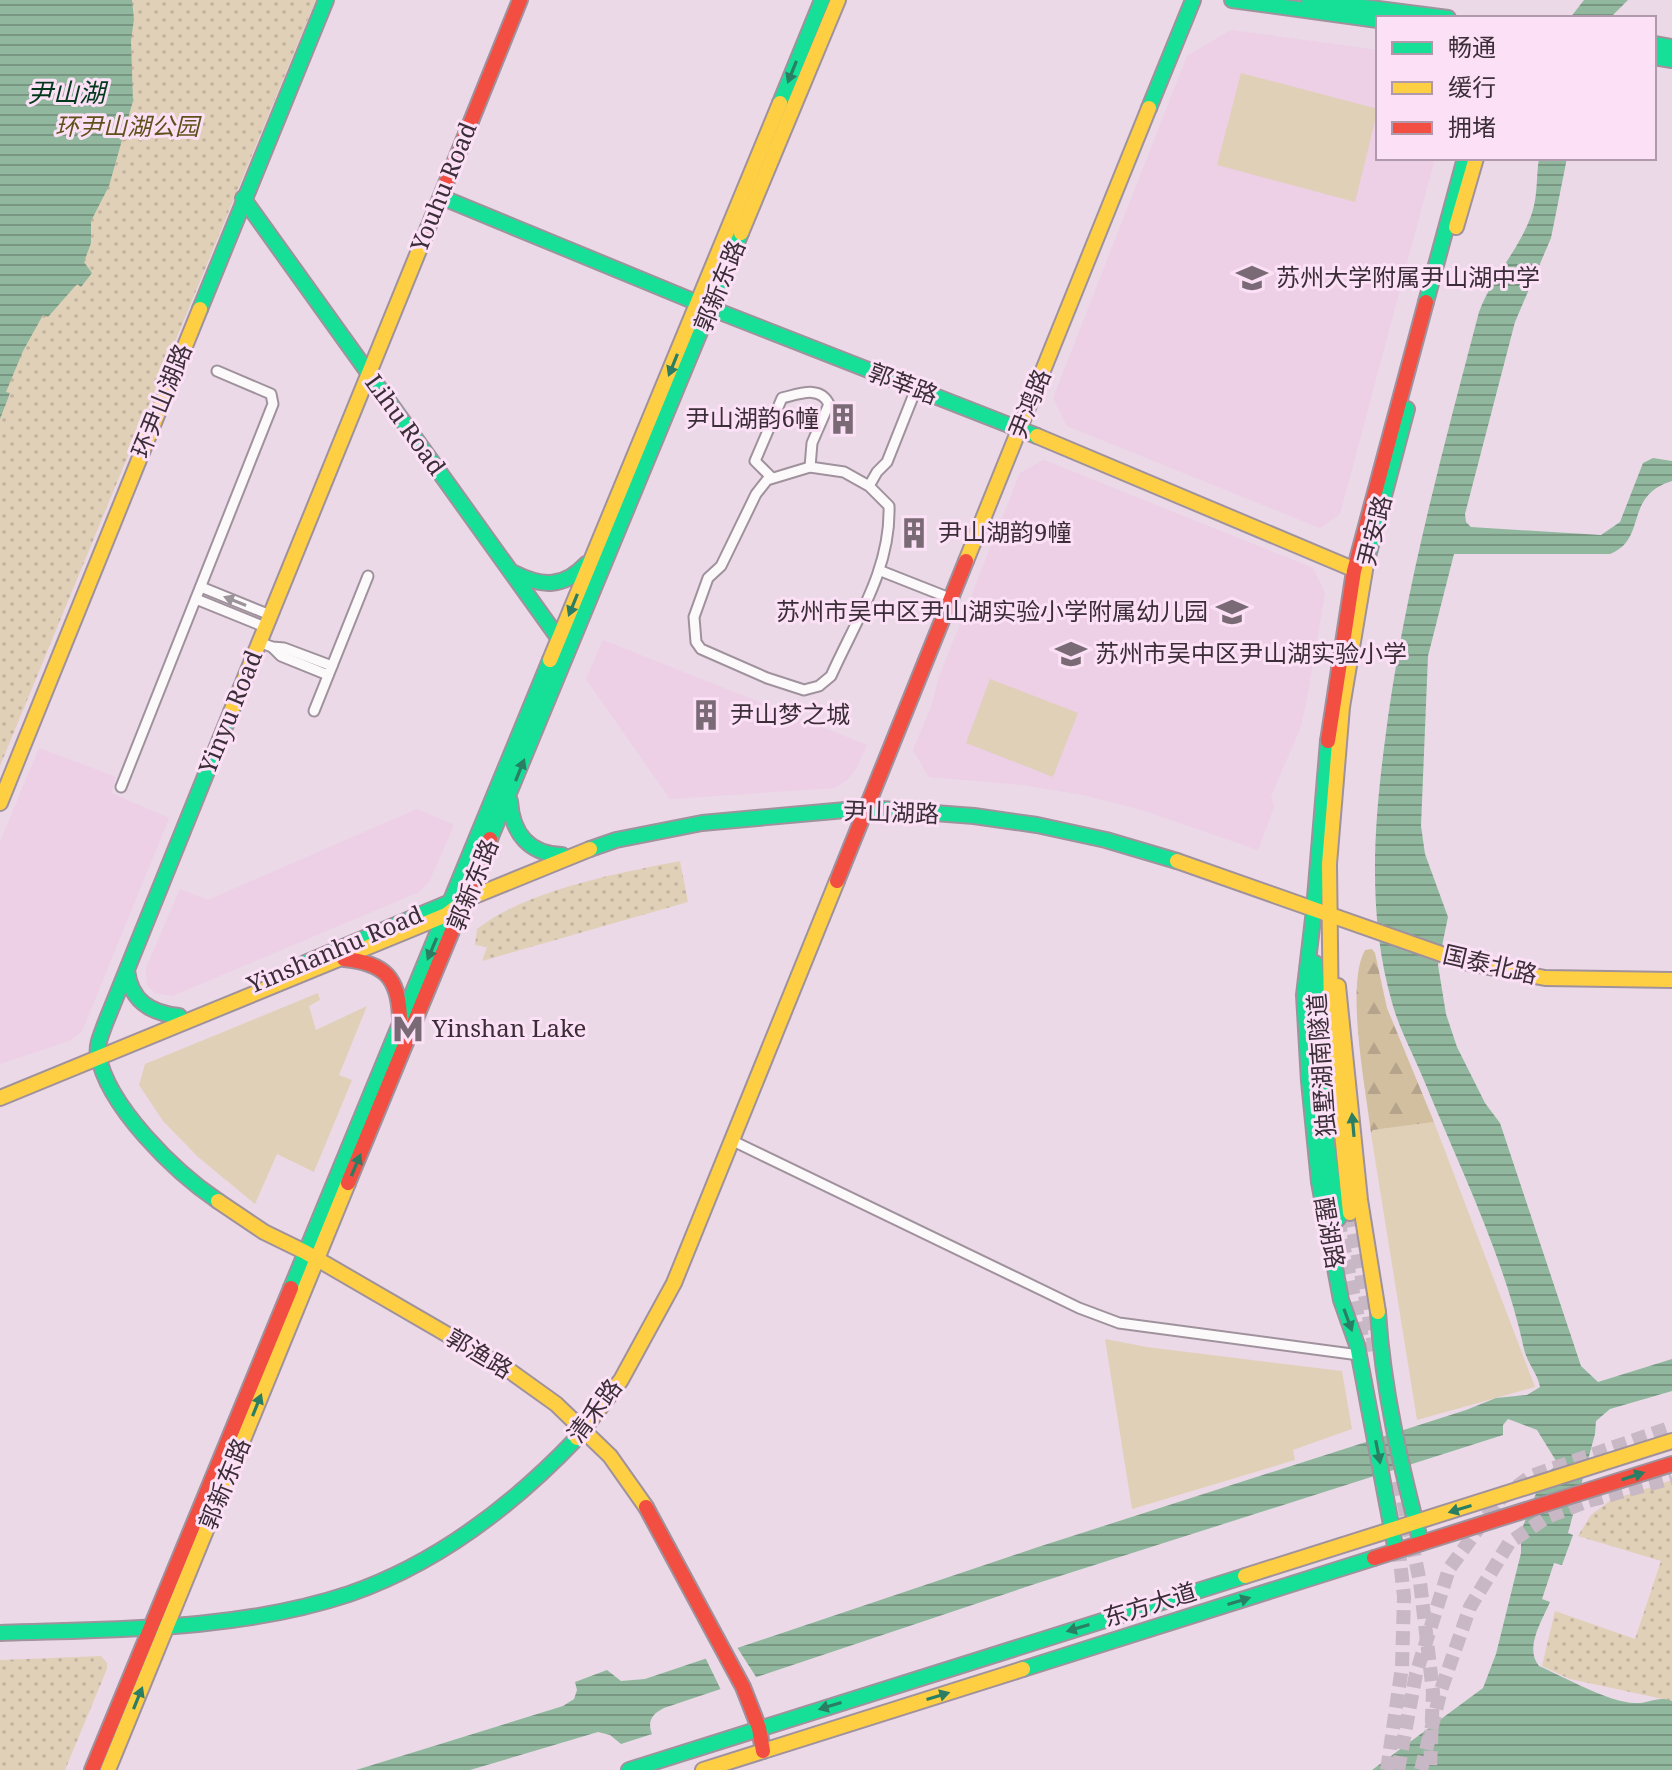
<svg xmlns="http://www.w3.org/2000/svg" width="1672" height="1770" font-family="'Noto Serif','Noto Sans SC',serif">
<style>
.built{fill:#edcfe6}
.green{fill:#e1d0b8}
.forest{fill:url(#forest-firs)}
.park{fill:url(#park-dots)}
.water{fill:url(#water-rules)}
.pier{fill:#ebd9e7}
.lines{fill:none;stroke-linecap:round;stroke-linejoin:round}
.secondary-tunnel{stroke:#c8b7c4;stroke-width:14;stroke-dasharray:14 7;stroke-linecap:butt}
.primary-tunnel{stroke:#c8b7c4;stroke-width:14;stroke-dasharray:14 7;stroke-linecap:butt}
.street-casing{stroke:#a0929d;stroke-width:13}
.fast-casing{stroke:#a0929d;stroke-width:18}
.slow-casing{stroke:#a0929d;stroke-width:18}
.jam-casing{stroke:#a0929d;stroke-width:18}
.street{stroke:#fcf9fb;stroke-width:9}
.fast{stroke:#16e098;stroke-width:14}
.slow{stroke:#ffcf43;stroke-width:14}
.jam{stroke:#f24e42;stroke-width:14}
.oneway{fill:#2a7e63}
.oneway2{fill:#9c949a}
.labels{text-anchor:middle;stroke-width:6;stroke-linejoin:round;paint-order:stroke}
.park-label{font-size:24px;font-style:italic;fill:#5f511c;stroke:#fce1f6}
.street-label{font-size:24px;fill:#3b2e38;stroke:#fce1f6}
.poi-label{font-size:24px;fill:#3b2e38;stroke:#fce1f6;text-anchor:start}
.water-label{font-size:26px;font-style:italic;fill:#02381c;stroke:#fce1f6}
</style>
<defs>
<pattern id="forest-firs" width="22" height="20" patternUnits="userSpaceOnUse" patternTransform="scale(2)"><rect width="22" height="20" fill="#d2bfa0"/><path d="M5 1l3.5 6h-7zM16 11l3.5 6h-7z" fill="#b5a48b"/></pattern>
<pattern id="park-dots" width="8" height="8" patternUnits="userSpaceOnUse" patternTransform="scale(2)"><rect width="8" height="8" fill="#e1d0b8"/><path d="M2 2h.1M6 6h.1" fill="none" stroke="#c2b39f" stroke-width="1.8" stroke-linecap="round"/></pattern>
<pattern id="water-rules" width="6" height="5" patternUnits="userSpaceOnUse" patternTransform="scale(2)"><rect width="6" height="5" fill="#91b89e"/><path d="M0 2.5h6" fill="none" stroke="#789682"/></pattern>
</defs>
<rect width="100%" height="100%" fill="#ebd9e7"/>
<g class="built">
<path d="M 1231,30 L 1378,50 L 1378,158 L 1435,158 L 1340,514 L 1320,528 L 1067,426 L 1053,398 L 1187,56 Z"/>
<path d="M 1044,460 L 1313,568 L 1325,593 L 1307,698 L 1300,729 L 1271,796 L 1274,807 L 1258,850 L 1145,811 L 1084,795 L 1023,785 L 929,777 L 913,750 L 931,707 L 939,677 L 1020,473 Z"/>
<path d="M 603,640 L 867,745 L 856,769 L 847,780 L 835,788 L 670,799 L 586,679 Z"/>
<path d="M 39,748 L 116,777 L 111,793 L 169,818 L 82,1031 L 69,1041 L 0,1064 L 0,842 Z"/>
<path d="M 417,809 L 454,825 L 429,882 L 419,892 L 172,996 L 155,993 L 147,985 L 146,968 L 180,889 L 208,900 Z"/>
</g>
<g class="green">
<path d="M 1241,73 L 1378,109 L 1355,202 L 1217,165 Z"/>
<path d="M 990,679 L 1078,713 L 1053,777 L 966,743 Z"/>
<path d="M 318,993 L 320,1000 L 309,1006 L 316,1030 L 367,1006 L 339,1075 L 352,1080 L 314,1172 L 277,1154 L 255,1204 L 198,1157 L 163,1121 L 139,1085 L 145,1064 Z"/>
<path d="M 1434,1122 L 1535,1387 L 1417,1420 L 1371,1134 L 1373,1130 Z"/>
<path d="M 1105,1339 L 1147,1347 L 1342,1371 L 1352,1429 L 1293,1450 L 1295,1460 L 1132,1509 Z"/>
</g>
<path class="forest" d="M 1372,949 L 1375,953 L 1387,1008 L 1434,1122 L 1373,1130 L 1371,1133 C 1366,1090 1345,985 1365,950 Z"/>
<g class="park">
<path d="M 0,0 L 316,0 L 0,766 Z"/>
<path d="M 680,861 L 688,902 L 482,961 L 487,947 L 475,945 L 477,929 C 527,890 618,873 680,861 Z"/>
<path d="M 1672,1480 L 1672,1701 L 1570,1679 L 1542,1666 L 1555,1611 L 1635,1639 L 1661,1561 L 1578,1536 L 1591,1515 L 1611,1500 Z"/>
<path d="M 101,1656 L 107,1663 L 107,1669 L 65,1770 L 0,1770 L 0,1660 Z"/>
</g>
<g class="water">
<path d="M 0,0 L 132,0 L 134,19 L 131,41 L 133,101 L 109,186 L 91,221 L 91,243 L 84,262 L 92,273 L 81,287 L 77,284 L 48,317 L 43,315 L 23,351 L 6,392 L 10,393 L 0,419 Z"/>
<path d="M 1584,0 L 1628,0 L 1610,18 L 1570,18 Z"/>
<path d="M 1539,158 L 1567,158 L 1551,238 L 1515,322 L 1465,514 L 1466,522 L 1471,527 L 1601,535 L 1620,522 L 1643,463 L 1653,458 L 1672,461 L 1672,481 C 1623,496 1648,539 1610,554 L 1454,554 L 1428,656 L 1421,826 L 1425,854 L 1448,917 L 1438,965 L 1446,1014 L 1457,1047 L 1485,1103 L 1500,1123 L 1581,1366 L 1598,1382 L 1672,1359 L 1672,1391 L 1610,1409 L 1596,1421 L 1595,1434 L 1568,1533 L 1573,1535 L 1562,1565 L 1554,1563 L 1542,1599 L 1550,1602 C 1542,1621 1524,1648 1539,1666 C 1562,1676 1610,1703 1635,1703 C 1649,1704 1658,1695 1672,1701 L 1672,1770 L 1372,1770 L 1483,1688 L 1496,1654 L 1521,1553 L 1521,1531 L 1543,1476 L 1558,1464 L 1537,1430 L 1508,1419 L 1503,1425 L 1503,1435 L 1038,1583 L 664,1708 C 652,1714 647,1721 652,1734 L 621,1744 L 610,1735 L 598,1732 L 470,1770 L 356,1770 L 563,1706 L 574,1699 L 577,1690 L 575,1682 L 607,1670 L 621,1681 L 645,1679 L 1038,1547 L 1466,1410 L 1496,1398 L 1527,1395 L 1540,1387 C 1538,1374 1527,1363 1524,1349 C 1504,1256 1459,1166 1423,1078 C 1413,1054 1400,1030 1393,1006 C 1368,921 1373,834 1384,748 C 1402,599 1441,457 1479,312 C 1492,277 1520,249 1532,213 C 1538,195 1536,177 1539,158 Z"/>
</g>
<path class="pier" d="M 735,1644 L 758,1680 L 721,1690 L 704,1655 Z"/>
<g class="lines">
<g class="secondary-tunnel">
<path d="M 1350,1213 L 1376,1355"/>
<path d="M 1338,1219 L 1365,1352"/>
<path d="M 1399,1481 L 1420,1582 L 1433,1692 L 1430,1770"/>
<path d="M 1387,1770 L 1402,1667 L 1404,1597 L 1398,1542"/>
</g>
<g class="primary-tunnel">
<path d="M 1398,1770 L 1416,1674 L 1449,1569 L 1499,1500 L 1531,1476 L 1672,1427"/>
<path d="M 1421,1770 L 1441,1690 L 1470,1607 L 1509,1543 L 1547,1517 L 1588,1501 L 1672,1478"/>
</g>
<defs>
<g id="street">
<path d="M 771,477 L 755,461 L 782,398 C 799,394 820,385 829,404 L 812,443 L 810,467"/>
<path d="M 869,486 L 844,472 L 810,467 L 767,480 L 756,494 L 721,566 L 708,578 L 694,617 L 696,642 L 701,649 L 767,678 L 804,690 L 819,686 L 831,676 C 856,620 891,569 889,506 L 869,486 L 877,472 L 887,462 L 916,389"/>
<path d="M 881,571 L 952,599"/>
<path d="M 201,587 L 270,615"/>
<path d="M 196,599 L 265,627"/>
<path d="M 259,642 L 272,647 L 284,648 L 332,666"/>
<path d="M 272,647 L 281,656 L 328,675"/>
<path d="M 314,711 L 368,576"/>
<path d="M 121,787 L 273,404 L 271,394 L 217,371"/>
<path d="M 731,1140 L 1079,1308 L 1119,1323 L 1359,1355"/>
</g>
<g id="fast">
<path d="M 1232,0 L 1378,20"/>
<path d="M 1309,0 L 1448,18"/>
<path d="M 1654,44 L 1672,47"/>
<path d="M 1654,57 L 1672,60"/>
<path d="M 780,103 L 822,0"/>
<path d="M 1149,108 L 1193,0"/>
<path d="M 441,197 L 710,308 L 1037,436"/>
<path d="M 243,198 L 559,639 L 564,641"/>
<path d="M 1426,302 L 1465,158"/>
<path d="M 200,309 L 326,0"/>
<path d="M 1366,564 L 1407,409"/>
<path d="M 514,573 C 542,587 564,588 586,564"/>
<path d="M 1328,741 L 1314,910 L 1304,995 L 1309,1081 L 1319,1182 L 1341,1300 L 1357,1345 L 1396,1551"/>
<path d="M 510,801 C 512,833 529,854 562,855"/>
<path d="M 490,839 L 741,233"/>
<path d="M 590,849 L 616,840 L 702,823 L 868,808 L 974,816 L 1037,825 L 1106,840 L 1177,861"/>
<path d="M 305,963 L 455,900"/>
<path d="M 1315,963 L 1325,1131 L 1338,1219"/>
<path d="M 127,971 C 131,1001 150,1013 179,1016"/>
<path d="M 218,1201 C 175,1172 107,1106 98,1054 C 96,1045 102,1033 105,1024 L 231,712"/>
<path d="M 291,1288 L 550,660"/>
<path d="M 1378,1312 C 1383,1391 1401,1467 1421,1543"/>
<path d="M 0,1633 C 115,1629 238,1631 349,1594 C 436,1564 514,1504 577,1438"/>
<path d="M 1023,1669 L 1374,1558"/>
<path d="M 629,1770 L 1245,1576"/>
</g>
<g id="slow">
<path d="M 1456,227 L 1476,158"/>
<path d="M 741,233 L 838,0"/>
<path d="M 1037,436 L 1360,572"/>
<path d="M 966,561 L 1149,108"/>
<path d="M 550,660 L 780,103"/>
<path d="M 231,712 L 428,228"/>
<path d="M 0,803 L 200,309"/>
<path d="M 1177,861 L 1464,962 L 1545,978 L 1672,980"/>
<path d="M 1338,986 L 1360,1200 L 1378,1312"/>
<path d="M 0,1098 L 446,915 L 467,899 L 590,849"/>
<path d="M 218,1201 L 264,1232 L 305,1252 L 510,1371 L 556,1404 L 610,1456 L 646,1507"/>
<path d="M 1350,1213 L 1331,1023 L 1329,864 L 1342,707 L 1366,564"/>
<path d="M 577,1438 L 621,1380 L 674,1283 L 837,881"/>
<path d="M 1245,1576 L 1672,1441"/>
<path d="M 108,1770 L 348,1183"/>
<path d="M 703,1770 L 1023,1669"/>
</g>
<g id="jam">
<path d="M 428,228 L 520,0"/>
<path d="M 1328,741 L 1354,571 L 1426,302"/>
<path d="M 837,881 L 966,561"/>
<path d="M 344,959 C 385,963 399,978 400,1019"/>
<path d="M 348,1183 L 490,839"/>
<path d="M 646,1507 L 743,1687 L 759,1728 L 763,1751"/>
<path d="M 1374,1558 L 1672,1464"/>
<path d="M 92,1770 L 291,1288"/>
</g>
</defs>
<use href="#street" class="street-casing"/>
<use href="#fast" class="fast-casing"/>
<use href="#slow" class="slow-casing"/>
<use href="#jam" class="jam-casing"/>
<use href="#street" class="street"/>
<use href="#fast" class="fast"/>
<use href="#slow" class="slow"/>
<use href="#jam" class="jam"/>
</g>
<defs><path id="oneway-solid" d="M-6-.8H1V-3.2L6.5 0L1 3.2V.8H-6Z" transform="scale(2)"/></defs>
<g class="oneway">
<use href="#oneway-solid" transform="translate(792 72) rotate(112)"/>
<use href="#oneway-solid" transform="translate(673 365) rotate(112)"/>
<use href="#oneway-solid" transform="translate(573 605) rotate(112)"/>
<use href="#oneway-solid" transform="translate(520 770) rotate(-68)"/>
<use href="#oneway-solid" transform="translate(432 949) rotate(113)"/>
<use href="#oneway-solid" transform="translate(1353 1125) rotate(-95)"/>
<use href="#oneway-solid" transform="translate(356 1165) rotate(-67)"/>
<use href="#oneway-solid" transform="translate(1348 1320) rotate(70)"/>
<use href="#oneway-solid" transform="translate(257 1405) rotate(-68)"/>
<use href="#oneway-solid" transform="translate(1378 1452) rotate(79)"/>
<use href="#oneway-solid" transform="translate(1633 1476) rotate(-18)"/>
<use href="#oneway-solid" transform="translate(1460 1509) rotate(163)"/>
<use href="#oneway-solid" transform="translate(1239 1601) rotate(-17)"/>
<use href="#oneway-solid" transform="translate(1078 1628) rotate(163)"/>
<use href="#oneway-solid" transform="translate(938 1696) rotate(-17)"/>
<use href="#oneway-solid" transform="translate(138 1698) rotate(-68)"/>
<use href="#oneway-solid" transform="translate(830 1706) rotate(163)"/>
</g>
<use class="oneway2" href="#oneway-solid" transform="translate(235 601) rotate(-158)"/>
<defs>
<symbol id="school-bare" viewBox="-9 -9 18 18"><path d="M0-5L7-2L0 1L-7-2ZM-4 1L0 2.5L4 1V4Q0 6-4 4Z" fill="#796a75" stroke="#fce1f6" stroke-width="2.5" paint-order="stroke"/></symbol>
<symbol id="building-bare" viewBox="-9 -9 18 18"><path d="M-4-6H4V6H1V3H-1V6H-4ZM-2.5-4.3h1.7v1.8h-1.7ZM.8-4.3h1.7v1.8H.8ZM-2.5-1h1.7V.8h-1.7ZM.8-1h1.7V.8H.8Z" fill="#796a75" stroke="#fce1f6" stroke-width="2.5" paint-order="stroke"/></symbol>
<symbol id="metro-bare" viewBox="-9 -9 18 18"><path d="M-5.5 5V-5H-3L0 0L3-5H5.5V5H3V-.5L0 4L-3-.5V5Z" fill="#796a75" stroke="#fce1f6" stroke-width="2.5" paint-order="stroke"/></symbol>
</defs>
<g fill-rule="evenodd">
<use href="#school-bare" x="1230" y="256" width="44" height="44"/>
<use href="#building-bare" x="821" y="397" width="44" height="44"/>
<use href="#building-bare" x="892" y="511" width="44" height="44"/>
<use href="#school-bare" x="1210" y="590" width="44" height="44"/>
<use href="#school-bare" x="1049" y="632" width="44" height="44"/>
<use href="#building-bare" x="684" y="693" width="44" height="44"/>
<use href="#metro-bare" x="386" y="1007" width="44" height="44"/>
</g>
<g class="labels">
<g class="park-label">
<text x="127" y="135">环尹山湖公园</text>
</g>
<g class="street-label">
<text transform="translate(444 187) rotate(-68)" y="8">Youhu Road</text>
<text transform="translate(720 286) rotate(-68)" y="8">郭新东路</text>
<text transform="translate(903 384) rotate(21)" y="8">郭莘路</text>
<text transform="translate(162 401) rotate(-68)" y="8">环尹山湖路</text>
<text transform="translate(1030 404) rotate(-68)" y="8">尹鸿路</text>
<text transform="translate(405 425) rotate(54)" y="8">Lihu Road</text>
<text transform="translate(1375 531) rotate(-76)" y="8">尹安路</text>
<text transform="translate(231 712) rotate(-68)" y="8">Yinyu Road</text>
<text transform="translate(891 813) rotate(2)" y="8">尹山湖路</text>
<text transform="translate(473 885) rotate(-68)" y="8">郭新东路</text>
<text transform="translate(335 950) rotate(-23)" y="8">Yinshanhu Road</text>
<text transform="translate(1490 965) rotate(13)" y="8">国泰北路</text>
<text transform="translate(1322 1065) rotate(-94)" y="8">独墅湖南隧道</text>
<text transform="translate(1329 1233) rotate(80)" y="8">醒湖路</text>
<text transform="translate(479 1354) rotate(31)" y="8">郭渔路</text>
<text transform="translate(595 1411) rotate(-53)" y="8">清禾路</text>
<text transform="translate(225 1484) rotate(-68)" y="8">郭新东路</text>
<text transform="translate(1150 1605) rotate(-17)" y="8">东方大道</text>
</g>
<g class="poi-label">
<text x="1276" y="286">苏州大学附属尹山湖中学</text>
<text x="819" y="427" text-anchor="end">尹山湖韵6幢</text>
<text x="938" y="541">尹山湖韵9幢</text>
<text x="1208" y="620" text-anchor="end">苏州市吴中区尹山湖实验小学附属幼儿园</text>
<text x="1095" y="662">苏州市吴中区尹山湖实验小学</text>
<text x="730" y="723">尹山梦之城</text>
<text x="432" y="1037">Yinshan Lake</text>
</g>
<g class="water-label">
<text x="66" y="102">尹山湖</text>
</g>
</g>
<rect x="1376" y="16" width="280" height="144" fill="#fce1f6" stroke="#af99aa" stroke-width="2"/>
<rect x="1392" y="42" width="40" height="12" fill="#16e098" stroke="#af99aa" stroke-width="2"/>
<text x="1448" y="56" font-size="24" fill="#3b2e38">畅通</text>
<rect x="1392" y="82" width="40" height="12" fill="#ffcf43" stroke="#af99aa" stroke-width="2"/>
<text x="1448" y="96" font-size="24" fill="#3b2e38">缓行</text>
<rect x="1392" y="122" width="40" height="12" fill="#f24e42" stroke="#af99aa" stroke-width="2"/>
<text x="1448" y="136" font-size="24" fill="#3b2e38">拥堵</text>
</svg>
